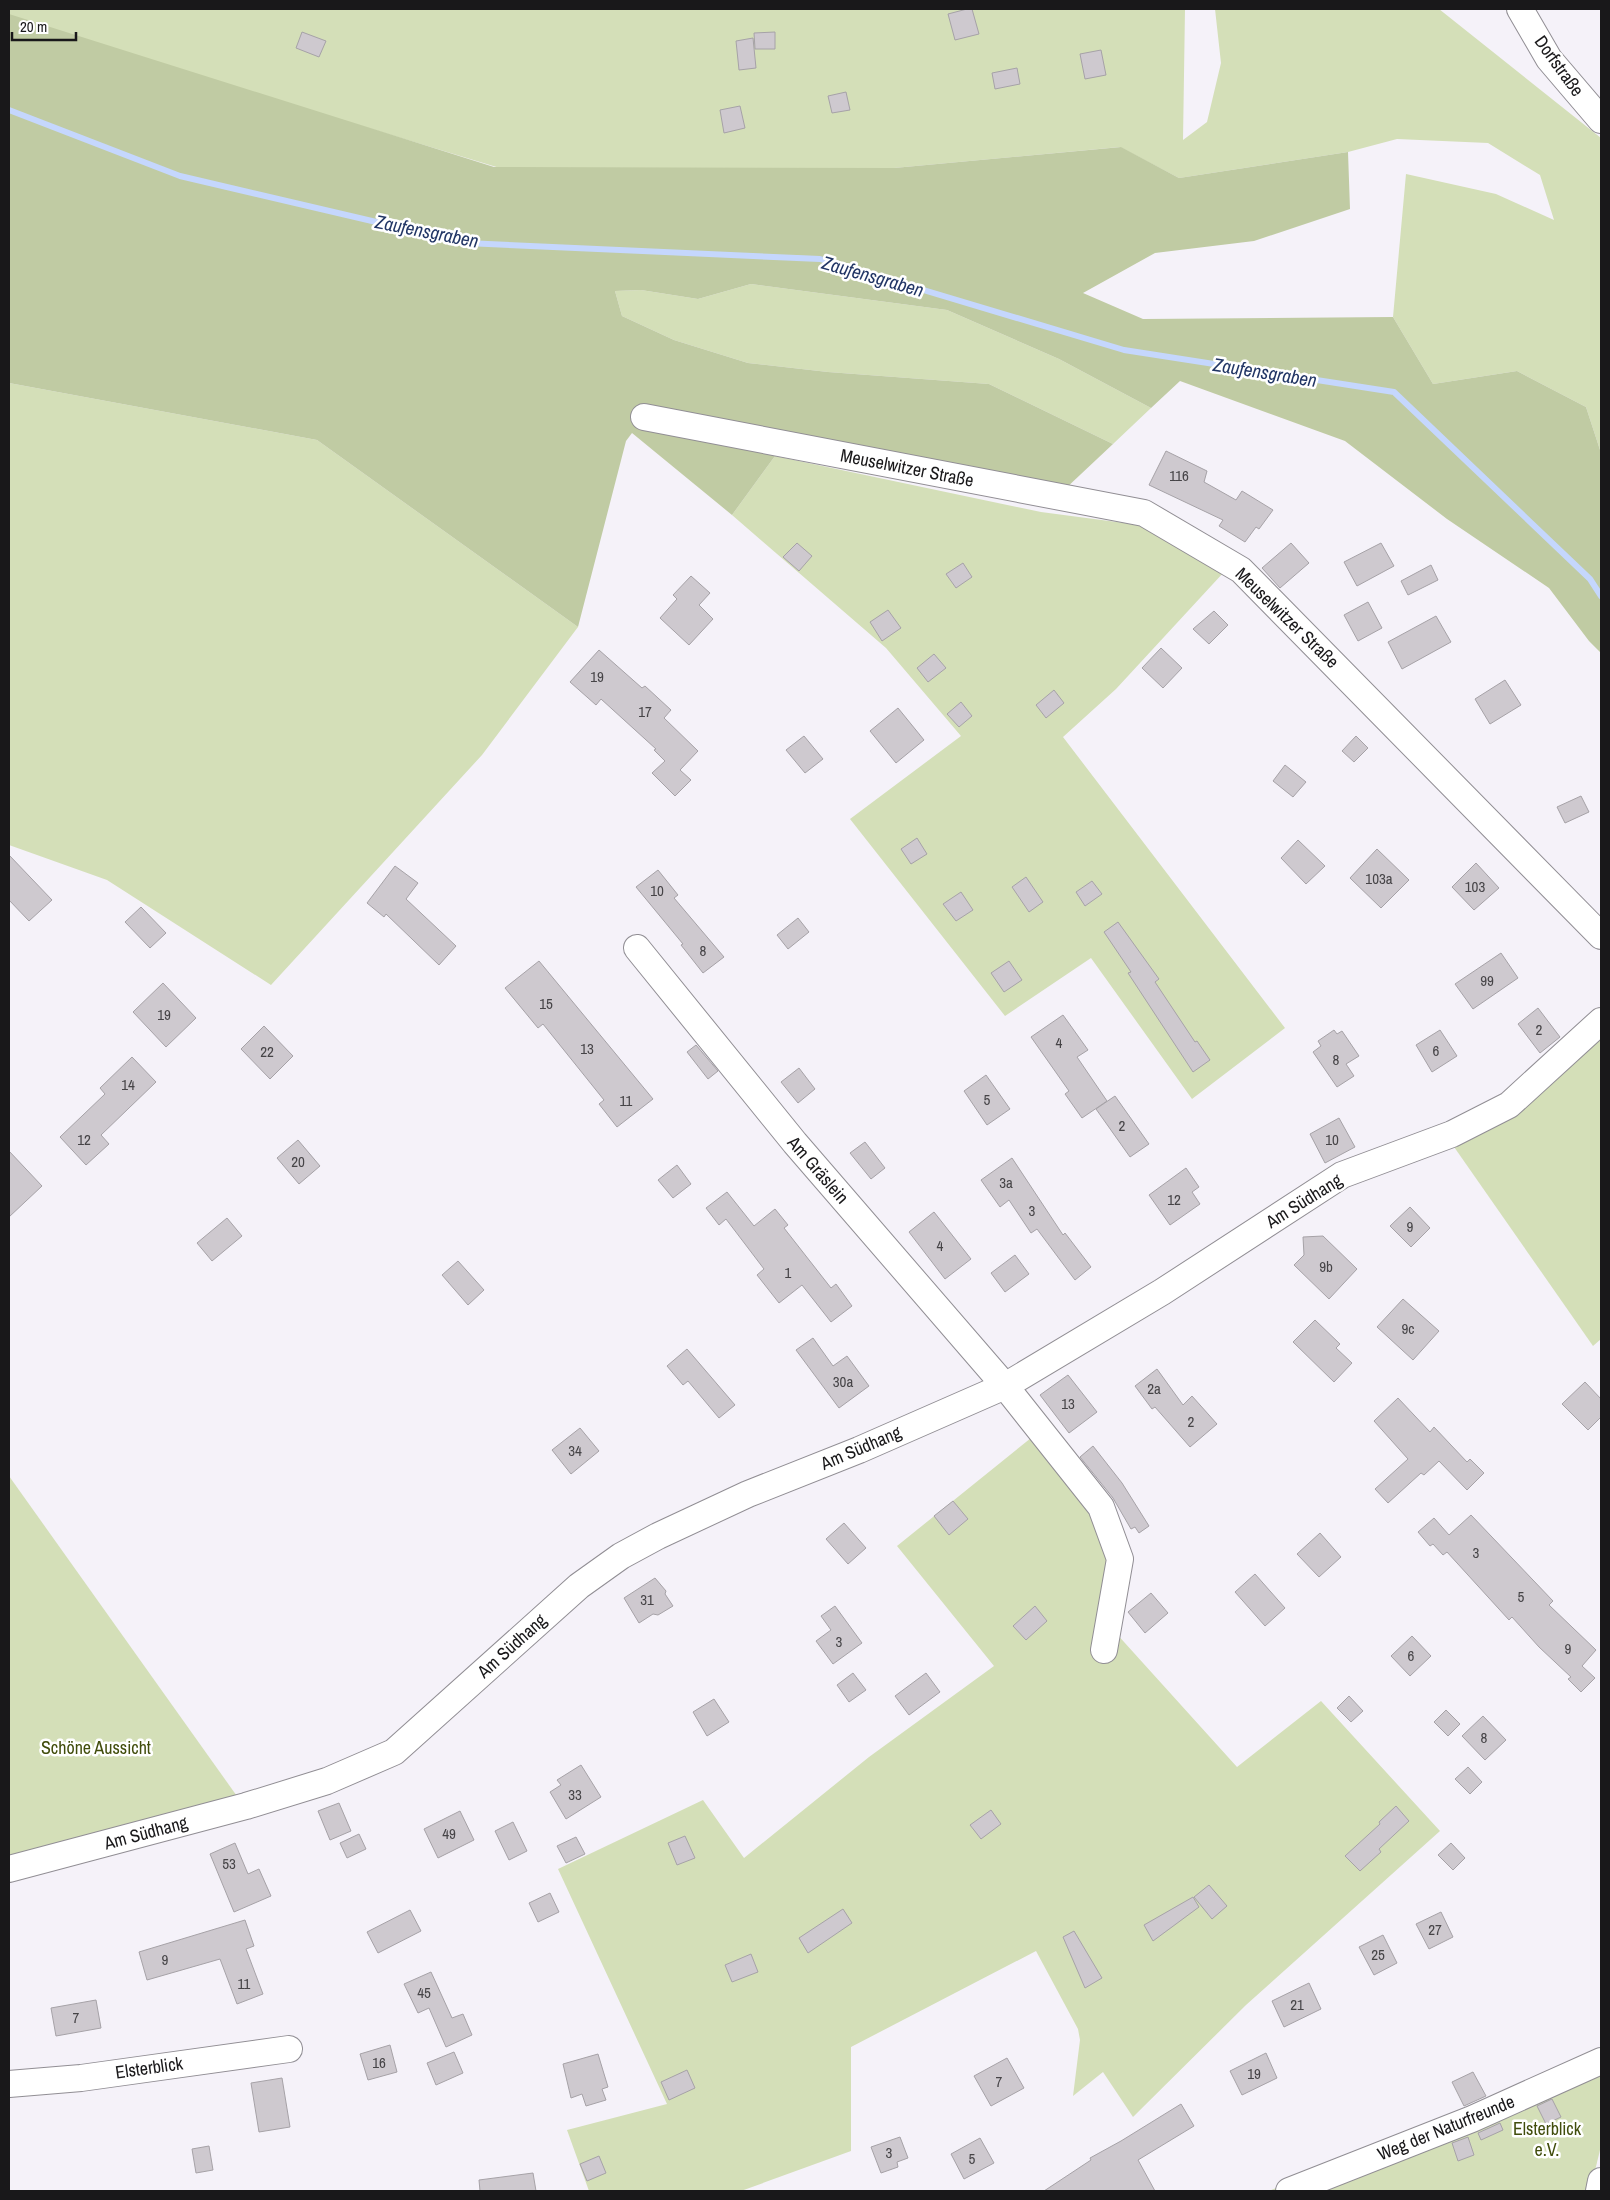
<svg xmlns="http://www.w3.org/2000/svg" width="1610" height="2200" font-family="'Archivo Narrow',sans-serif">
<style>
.green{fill:#d4dfb8}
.forest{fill:#c0cba3}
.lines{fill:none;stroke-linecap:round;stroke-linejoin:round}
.stream{stroke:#c5d7fd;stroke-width:6}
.building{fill:#cec9cf;stroke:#a6a2a7}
.minor-casing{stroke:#918e94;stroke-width:28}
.minor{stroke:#fff;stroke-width:26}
.labels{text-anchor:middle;stroke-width:5;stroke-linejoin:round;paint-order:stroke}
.number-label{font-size:15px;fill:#464447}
.street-label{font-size:18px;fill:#19181a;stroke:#fff}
.park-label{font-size:18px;fill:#414d0c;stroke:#fff}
.water-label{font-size:19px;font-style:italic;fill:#223665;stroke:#fff}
</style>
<rect width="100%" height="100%" fill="#f5f2f9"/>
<g class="green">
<path d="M 9,9 L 1185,9 L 1183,140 L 1207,122 L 1221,63 L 1215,9 L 1439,9 L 1601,138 L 1601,453 L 1586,407 L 1517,371 L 1433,384 L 1393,317 L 1406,174 L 1496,194 L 1554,220 L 1540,175 L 1488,143 L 1397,139 L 1348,152 L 1179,178 L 1120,147 L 894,168 L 503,169 L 53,32 L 9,18 Z"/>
<path d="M 751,284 L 947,310 L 1059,359 L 1151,408 L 1113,444 L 989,384 L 828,372 L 748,363 L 674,340 L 622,316 L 615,291 L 641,290 L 698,299 Z"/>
<path d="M 9,383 L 317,440 L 578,627 L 482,755 L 271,985 L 107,880 L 9,845 Z"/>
<path d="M 775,456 L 1041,512 L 1147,526 L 1224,572 L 1116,689 L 1063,737 L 1285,1028 L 1192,1099 L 1091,958 L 1005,1016 L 850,819 L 961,736 L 886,648 L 732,515 Z"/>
<path d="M 1601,1030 L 1601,1339 L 1593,1346 L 1452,1144 Z"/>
<path d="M 1036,1434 L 1101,1524 L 1109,1557 L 1115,1632 L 1237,1767 L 1321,1701 L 1440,1831 L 1246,2005 L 1133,2117 L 1103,2072 L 1073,2096 L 1080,2040 L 1078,2029 L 1036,1951 L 851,2047 L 851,2151 L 741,2191 L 589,2191 L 567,2130 L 667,2104 L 558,1869 L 703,1800 L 744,1858 L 869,1757 L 994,1666 L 897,1546 Z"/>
<path d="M 9,1476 L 239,1799 L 9,1860 Z"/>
<path d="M 1601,2067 L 1601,2146 L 1590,2191 L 1269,2191 L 1500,2098 Z"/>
</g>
<path class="forest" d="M 9,14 L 494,167 L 894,168 L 1121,147 L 1179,178 L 1348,152 L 1350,209 L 1254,241 L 1155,253 L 1083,293 L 1143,319 L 1393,317 L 1433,384 L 1517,371 L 1586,407 L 1601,453 L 1601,653 L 1589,641 L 1549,588 L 1447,519 L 1345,441 L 1180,381 L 1151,408 L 1059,359 L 947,310 L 751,284 L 698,299 L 641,290 L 615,291 L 622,316 L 674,340 L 748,363 L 828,372 L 989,384 L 1113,444 L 1064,490 L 776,435 L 775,456 L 732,515 L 632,433 L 626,441 L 578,627 L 317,440 L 9,383 Z"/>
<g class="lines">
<path class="stream" d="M 9,110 L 180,176 L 466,243 L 820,259 L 1124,350 L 1394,392 L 1590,579 L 1601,596"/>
</g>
<g class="building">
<path d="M 967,9 L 972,9 L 979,34 L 955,40 L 948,14 Z"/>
<path d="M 302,32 L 326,41 L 319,57 L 296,48 Z"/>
<path d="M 775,32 L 775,49 L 755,49 L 754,33 Z"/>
<path d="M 753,38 L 756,68 L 739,70 L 736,41 Z"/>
<path d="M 1101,50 L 1106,75 L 1085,79 L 1080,54 Z"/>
<path d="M 1017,68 L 1020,84 L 995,89 L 992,73 Z"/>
<path d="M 846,92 L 850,110 L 832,113 L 828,96 Z"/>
<path d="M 740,106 L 745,128 L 724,133 L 720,110 Z"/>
<path d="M 1166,451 L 1207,471 L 1204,482 L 1236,500 L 1242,491 L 1273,510 L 1259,529 L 1256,527 L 1245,542 L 1219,526 L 1223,520 L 1149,485 Z"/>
<path d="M 797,543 L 812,556 L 799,571 L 783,557 Z"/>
<path d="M 1291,543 L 1309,563 L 1280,588 L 1262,568 Z"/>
<path d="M 1381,543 L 1394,566 L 1357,586 L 1344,562 Z"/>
<path d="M 963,563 L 972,577 L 956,588 L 946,574 Z"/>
<path d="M 1431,565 L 1438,580 L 1408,595 L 1401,581 Z"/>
<path d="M 691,576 L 710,593 L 699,605 L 713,619 L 689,645 L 660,618 L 677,599 L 673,595 Z"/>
<path d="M 1368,602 L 1382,628 L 1358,641 L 1344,615 Z"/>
<path d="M 888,610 L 901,628 L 882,641 L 870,622 Z"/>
<path d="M 1214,611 L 1228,625 L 1209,644 L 1193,629 Z"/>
<path d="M 1436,616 L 1451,642 L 1402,669 L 1388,642 Z"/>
<path d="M 1161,648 L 1182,668 L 1163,688 L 1142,668 Z"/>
<path d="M 599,650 L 642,688 L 645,686 L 671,710 L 664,718 L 698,751 L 680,770 L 691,780 L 675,796 L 652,773 L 665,761 L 654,750 L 656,749 L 601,699 L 596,705 L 570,682 Z"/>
<path d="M 934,654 L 946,668 L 928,682 L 917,668 Z"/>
<path d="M 1505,680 L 1521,705 L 1490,724 L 1475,699 Z"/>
<path d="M 1054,690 L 1064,703 L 1046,718 L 1036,705 Z"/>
<path d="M 961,702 L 972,716 L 959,727 L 947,714 Z"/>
<path d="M 898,708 L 924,740 L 896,763 L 870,731 Z"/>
<path d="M 804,736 L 823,759 L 805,773 L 786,750 Z"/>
<path d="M 1356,736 L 1368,748 L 1354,762 L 1342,751 Z"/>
<path d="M 1285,765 L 1306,782 L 1293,797 L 1273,781 Z"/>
<path d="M 1581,796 L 1589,812 L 1565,823 L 1557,807 Z"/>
<path d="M 917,838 L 927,854 L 911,864 L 901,849 Z"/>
<path d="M 1298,840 L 1325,866 L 1306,884 L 1281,858 Z"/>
<path d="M 1377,849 L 1409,880 L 1381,908 L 1350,878 Z"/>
<path d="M 9,855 L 52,900 L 29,921 L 9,900 Z"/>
<path d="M 1476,863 L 1499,888 L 1474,910 L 1452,887 Z"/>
<path d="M 395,866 L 418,883 L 406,899 L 456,946 L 439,965 L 386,914 L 384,917 L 367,903 Z"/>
<path d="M 658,870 L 678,895 L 674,898 L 724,957 L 703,973 L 681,945 L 683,944 L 636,887 Z"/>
<path d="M 1026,877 L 1043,902 L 1029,912 L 1012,887 Z"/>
<path d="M 1092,881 L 1102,894 L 1085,906 L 1076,892 Z"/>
<path d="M 961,892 L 973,910 L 956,921 L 943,904 Z"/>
<path d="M 141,907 L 166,933 L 150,948 L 125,922 Z"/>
<path d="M 798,918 L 809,932 L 788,949 L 777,935 Z"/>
<path d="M 1118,922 L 1159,979 L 1155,982 L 1195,1042 L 1197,1041 L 1210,1060 L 1193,1072 L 1128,973 L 1131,972 L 1104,932 Z"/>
<path d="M 1501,953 L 1518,978 L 1473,1009 L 1455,984 Z"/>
<path d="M 539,961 L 653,1099 L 617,1127 L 599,1104 L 604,1100 L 543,1024 L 538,1028 L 505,988 Z"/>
<path d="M 1009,961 L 1022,980 L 1004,992 L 991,973 Z"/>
<path d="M 163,983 L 196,1018 L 166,1047 L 133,1012 Z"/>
<path d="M 1538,1008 L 1560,1037 L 1540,1053 L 1518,1024 Z"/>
<path d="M 1063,1015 L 1088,1050 L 1077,1057 L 1107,1101 L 1082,1118 L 1065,1094 L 1069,1091 L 1031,1037 Z"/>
<path d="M 264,1026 L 293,1056 L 270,1079 L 241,1049 Z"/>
<path d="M 1334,1030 L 1337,1034 L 1342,1031 L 1359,1056 L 1346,1064 L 1354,1076 L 1337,1087 L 1313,1052 L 1321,1046 L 1318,1041 Z"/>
<path d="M 1440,1030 L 1457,1056 L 1432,1072 L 1416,1045 Z"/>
<path d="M 696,1045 L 718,1071 L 708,1079 L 687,1052 Z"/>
<path d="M 132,1057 L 156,1082 L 101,1135 L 109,1144 L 86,1165 L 60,1137 L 105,1094 L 100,1088 Z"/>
<path d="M 799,1068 L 815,1089 L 798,1103 L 781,1082 Z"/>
<path d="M 986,1075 L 1010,1109 L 987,1125 L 964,1091 Z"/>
<path d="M 1115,1096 L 1149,1144 L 1130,1157 L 1096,1109 Z"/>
<path d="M 1339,1118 L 1355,1147 L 1325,1163 L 1310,1134 Z"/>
<path d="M 298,1140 L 320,1166 L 299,1184 L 277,1158 Z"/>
<path d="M 865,1142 L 885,1168 L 871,1179 L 850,1153 Z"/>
<path d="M 9,1151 L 42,1186 L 9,1217 Z"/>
<path d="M 1012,1158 L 1063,1235 L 1065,1233 L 1091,1267 L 1075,1280 L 1037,1229 L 1031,1233 L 1009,1200 L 1000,1207 L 981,1180 Z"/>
<path d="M 677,1165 L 691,1184 L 673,1198 L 658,1180 Z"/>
<path d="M 1186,1168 L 1199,1187 L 1192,1192 L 1200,1204 L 1170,1225 L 1149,1195 Z"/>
<path d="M 727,1192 L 754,1226 L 775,1209 L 788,1225 L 784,1228 L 831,1288 L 836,1284 L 852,1306 L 831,1322 L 802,1285 L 779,1303 L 757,1275 L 764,1269 L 726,1219 L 719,1225 L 706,1208 Z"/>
<path d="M 1410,1207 L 1430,1228 L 1411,1247 L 1390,1226 Z"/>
<path d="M 934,1212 L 971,1259 L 945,1279 L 909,1232 Z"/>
<path d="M 227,1218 L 242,1236 L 212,1261 L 197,1243 Z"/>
<path d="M 1323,1236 L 1357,1269 L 1329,1299 L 1294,1265 L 1304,1255 L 1303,1237 Z"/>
<path d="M 1015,1255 L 1029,1274 L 1005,1292 L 991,1273 Z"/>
<path d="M 458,1261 L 484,1290 L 468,1305 L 442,1275 Z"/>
<path d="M 1403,1299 L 1439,1331 L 1413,1360 L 1377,1327 Z"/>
<path d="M 1315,1320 L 1340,1344 L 1336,1348 L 1352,1363 L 1334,1382 L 1293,1342 Z"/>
<path d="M 813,1338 L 833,1366 L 847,1356 L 869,1386 L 839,1408 L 796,1350 Z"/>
<path d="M 687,1349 L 735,1405 L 719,1418 L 688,1381 L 683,1385 L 667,1366 Z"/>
<path d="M 1157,1369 L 1183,1405 L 1192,1396 L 1217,1424 L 1190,1447 L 1155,1407 L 1152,1409 L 1135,1386 Z"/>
<path d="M 1068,1375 L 1097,1412 L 1069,1433 L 1040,1395 Z"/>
<path d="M 1585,1382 L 1601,1399 L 1601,1417 L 1588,1430 L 1562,1404 Z"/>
<path d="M 1398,1398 L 1430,1432 L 1434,1427 L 1467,1462 L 1470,1459 L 1484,1473 L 1467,1490 L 1439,1461 L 1424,1475 L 1421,1473 L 1388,1503 L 1375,1489 L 1408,1459 L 1374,1421 Z"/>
<path d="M 580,1428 L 599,1451 L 571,1474 L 552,1450 Z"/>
<path d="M 1093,1446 L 1122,1483 L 1149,1526 L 1139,1533 L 1135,1527 L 1131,1529 L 1113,1498 L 1080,1457 Z"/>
<path d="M 953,1501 L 968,1519 L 949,1535 L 934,1516 Z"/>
<path d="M 1471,1515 L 1553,1601 L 1549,1605 L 1596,1650 L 1582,1666 L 1595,1678 L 1581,1692 L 1568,1679 L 1571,1677 L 1539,1647 L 1512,1617 L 1509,1620 L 1447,1552 L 1443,1555 L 1433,1544 L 1430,1546 L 1418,1532 L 1434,1518 L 1449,1535 Z"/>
<path d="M 844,1523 L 866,1548 L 848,1564 L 826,1539 Z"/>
<path d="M 1320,1533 L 1341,1557 L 1319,1577 L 1297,1554 Z"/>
<path d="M 1255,1574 L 1285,1608 L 1265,1626 L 1235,1592 Z"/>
<path d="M 655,1578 L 666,1591 L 665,1594 L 673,1606 L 658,1615 L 653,1614 L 639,1623 L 624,1598 Z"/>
<path d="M 1151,1593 L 1168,1613 L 1145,1633 L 1128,1612 Z"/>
<path d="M 835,1606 L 862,1643 L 833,1664 L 816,1641 L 831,1630 L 821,1616 Z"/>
<path d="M 1035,1606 L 1047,1621 L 1026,1640 L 1013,1626 Z"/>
<path d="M 1412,1636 L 1431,1656 L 1410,1676 L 1391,1656 Z"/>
<path d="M 853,1673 L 866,1690 L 849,1702 L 837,1685 Z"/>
<path d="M 926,1673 L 940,1692 L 909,1715 L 895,1696 Z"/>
<path d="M 1349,1696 L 1363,1711 L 1351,1722 L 1337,1708 Z"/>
<path d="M 714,1699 L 729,1722 L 707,1736 L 693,1712 Z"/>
<path d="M 1446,1710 L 1460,1724 L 1448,1736 L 1434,1722 Z"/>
<path d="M 1483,1716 L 1506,1740 L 1485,1760 L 1462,1736 Z"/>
<path d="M 581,1765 L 601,1797 L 566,1819 L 550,1792 L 561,1785 L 557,1780 Z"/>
<path d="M 1468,1767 L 1482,1782 L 1470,1794 L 1455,1779 Z"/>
<path d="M 339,1803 L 351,1831 L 330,1840 L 318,1811 Z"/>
<path d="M 1396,1806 L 1409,1821 L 1379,1849 L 1381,1852 L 1360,1871 L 1345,1856 L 1380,1824 L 1379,1822 Z"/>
<path d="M 991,1810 L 1001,1824 L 981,1839 L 970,1825 Z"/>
<path d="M 460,1811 L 474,1840 L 438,1858 L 424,1829 Z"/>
<path d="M 513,1822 L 527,1851 L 509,1860 L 495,1831 Z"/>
<path d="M 359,1834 L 366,1849 L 347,1858 L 340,1843 Z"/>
<path d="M 685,1836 L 695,1858 L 677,1865 L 668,1843 Z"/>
<path d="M 576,1837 L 585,1854 L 566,1863 L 557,1846 Z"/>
<path d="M 235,1843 L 248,1874 L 259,1869 L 271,1896 L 234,1912 L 210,1854 Z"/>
<path d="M 1451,1843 L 1465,1858 L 1453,1870 L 1438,1855 Z"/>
<path d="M 1209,1885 L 1227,1906 L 1212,1919 L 1194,1897 Z"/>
<path d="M 550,1893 L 559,1912 L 538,1922 L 529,1903 Z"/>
<path d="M 1193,1897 L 1199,1907 L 1153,1941 L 1144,1925 Z"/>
<path d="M 843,1909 L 852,1923 L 808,1953 L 799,1938 Z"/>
<path d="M 410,1910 L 421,1931 L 378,1953 L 367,1932 Z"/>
<path d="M 1441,1912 L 1453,1937 L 1429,1949 L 1416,1924 Z"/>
<path d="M 245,1920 L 254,1946 L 246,1949 L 263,1994 L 237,2004 L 220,1959 L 147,1980 L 139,1952 Z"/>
<path d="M 1074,1931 L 1102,1978 L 1085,1988 L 1063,1937 Z"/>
<path d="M 1383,1935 L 1397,1963 L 1374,1975 L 1359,1947 Z"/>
<path d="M 751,1954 L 758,1972 L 732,1982 L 725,1965 Z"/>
<path d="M 431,1972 L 452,2018 L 463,2014 L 472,2035 L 446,2047 L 429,2008 L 418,2013 L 404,1984 Z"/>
<path d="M 1309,1983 L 1321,2009 L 1284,2027 L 1272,2001 Z"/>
<path d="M 96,2000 L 101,2028 L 56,2036 L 51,2008 Z"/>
<path d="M 390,2045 L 397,2072 L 368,2080 L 360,2054 Z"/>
<path d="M 454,2052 L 463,2073 L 436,2085 L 427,2063 Z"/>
<path d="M 1266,2053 L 1277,2078 L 1242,2095 L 1230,2071 Z"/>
<path d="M 598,2054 L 608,2087 L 602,2089 L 606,2100 L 586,2106 L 582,2094 L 571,2098 L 563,2064 Z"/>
<path d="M 1007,2058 L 1024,2088 L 991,2106 L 974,2076 Z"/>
<path d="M 687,2070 L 695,2088 L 669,2100 L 661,2082 Z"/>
<path d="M 1473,2072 L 1486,2096 L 1464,2106 L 1452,2082 Z"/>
<path d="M 282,2078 L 290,2127 L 259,2132 L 251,2083 Z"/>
<path d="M 1552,2099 L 1561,2117 L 1546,2124 L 1537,2106 Z"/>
<path d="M 1181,2104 L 1194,2126 L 1138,2160 L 1155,2191 L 1044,2191 L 1091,2160 L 1090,2158 L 1121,2141 Z"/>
<path d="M 1500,2123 L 1503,2130 L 1481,2140 L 1478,2133 Z"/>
<path d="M 900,2137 L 908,2158 L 897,2162 L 898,2167 L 881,2173 L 871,2147 Z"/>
<path d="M 1468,2137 L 1474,2155 L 1458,2161 L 1452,2143 Z"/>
<path d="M 980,2138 L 994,2163 L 964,2179 L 951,2154 Z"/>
<path d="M 209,2146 L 213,2170 L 196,2173 L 192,2149 Z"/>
<path d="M 599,2156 L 606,2173 L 587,2181 L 580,2164 Z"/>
<path d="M 533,2173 L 536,2191 L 480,2191 L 479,2180 Z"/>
</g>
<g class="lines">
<defs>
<g id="minor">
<path d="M 1520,9 L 1549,59 L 1601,120"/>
<path d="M 644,417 L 1144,513 L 1241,570 L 1601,936"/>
<path d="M 637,948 L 795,1143 L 1005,1386 L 1101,1507 L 1120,1559 L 1104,1650"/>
<path d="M 9,1869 L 246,1806 L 327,1781 L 394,1752 L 579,1586 L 621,1556 L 658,1536 L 748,1494 L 859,1450 L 1005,1386 L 1162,1292 L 1342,1175 L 1452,1134 L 1509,1105 L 1601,1021"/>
<path d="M 9,2084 L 81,2078 L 289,2049"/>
<path d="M 1289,2191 L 1472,2119 L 1601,2061"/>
<path d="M 1599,2191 L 1601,2181"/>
</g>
</defs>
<use href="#minor" class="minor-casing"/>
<use href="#minor" class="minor"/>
</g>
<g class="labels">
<g class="number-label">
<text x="1179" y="481">116</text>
<text x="597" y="682">19</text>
<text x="645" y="717">17</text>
<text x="1379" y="884">103a</text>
<text x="1475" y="892">103</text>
<text x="657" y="896">10</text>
<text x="703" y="956">8</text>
<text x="1487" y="986">99</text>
<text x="546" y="1009">15</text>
<text x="164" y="1020">19</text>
<text x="1539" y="1035">2</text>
<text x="1059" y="1048">4</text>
<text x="587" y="1054">13</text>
<text x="1436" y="1056">6</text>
<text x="267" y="1057">22</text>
<text x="1336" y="1065">8</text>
<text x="128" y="1090">14</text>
<text x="987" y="1105">5</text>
<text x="626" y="1106">11</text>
<text x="1122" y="1131">2</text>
<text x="84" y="1145">12</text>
<text x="1332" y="1145">10</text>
<text x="298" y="1167">20</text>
<text x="1006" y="1188">3a</text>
<text x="1174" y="1205">12</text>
<text x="1032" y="1216">3</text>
<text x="1410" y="1232">9</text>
<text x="940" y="1251">4</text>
<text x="1326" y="1272">9b</text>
<text x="788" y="1278">1</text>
<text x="1408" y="1334">9c</text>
<text x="843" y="1387">30a</text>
<text x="1154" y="1394">2a</text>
<text x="1068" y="1409">13</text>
<text x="1191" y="1427">2</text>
<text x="575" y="1456">34</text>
<text x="1476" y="1558">3</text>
<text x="1521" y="1602">5</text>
<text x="647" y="1605">31</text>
<text x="839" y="1647">3</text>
<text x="1568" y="1654">9</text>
<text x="1411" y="1661">6</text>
<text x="1484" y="1743">8</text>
<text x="575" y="1800">33</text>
<text x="449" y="1839">49</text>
<text x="229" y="1869">53</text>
<text x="1435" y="1935">27</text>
<text x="1378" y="1960">25</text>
<text x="165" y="1965">9</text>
<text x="244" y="1989">11</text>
<text x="424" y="1998">45</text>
<text x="1297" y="2010">21</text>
<text x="76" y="2023">7</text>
<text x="379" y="2068">16</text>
<text x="1254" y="2079">19</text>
<text x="999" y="2087">7</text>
<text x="889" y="2158">3</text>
<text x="972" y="2164">5</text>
</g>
<g class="street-label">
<text transform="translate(1559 66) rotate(54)" y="6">Dorfstraße</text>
<text transform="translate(907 468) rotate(11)" y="6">Meuselwitzer Straße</text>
<text transform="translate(1287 618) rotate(44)" y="6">Meuselwitzer Straße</text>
<text transform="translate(818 1170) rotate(49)" y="6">Am Gräslein</text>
<text transform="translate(1304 1201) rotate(-32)" y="6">Am Südhang</text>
<text transform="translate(861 1448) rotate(-23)" y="6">Am Südhang</text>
<text transform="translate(512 1646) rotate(-42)" y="6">Am Südhang</text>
<text transform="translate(146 1833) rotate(-15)" y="6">Am Südhang</text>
<text transform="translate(149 2068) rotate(-8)" y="6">Elsterblick</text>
<text transform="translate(1446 2128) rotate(-22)" y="6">Weg der Naturfreunde</text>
</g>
<g class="park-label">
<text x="96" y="1754">Schöne Aussicht</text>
<text x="1547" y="2135">Elsterblick<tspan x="1547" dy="21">e.V.</tspan></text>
</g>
<g class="water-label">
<text transform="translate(427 231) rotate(11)" y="7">Zaufensgraben</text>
<text transform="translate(873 276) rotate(16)" y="7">Zaufensgraben</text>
<text transform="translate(1265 372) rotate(9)" y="7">Zaufensgraben</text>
</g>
</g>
<rect width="1610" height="2200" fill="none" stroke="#19181a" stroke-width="20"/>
<path d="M12 32v8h64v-8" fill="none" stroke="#19181a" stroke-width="2.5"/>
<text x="20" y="32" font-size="15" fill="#19181a" stroke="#ffffff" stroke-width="4" paint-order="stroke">20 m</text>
</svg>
